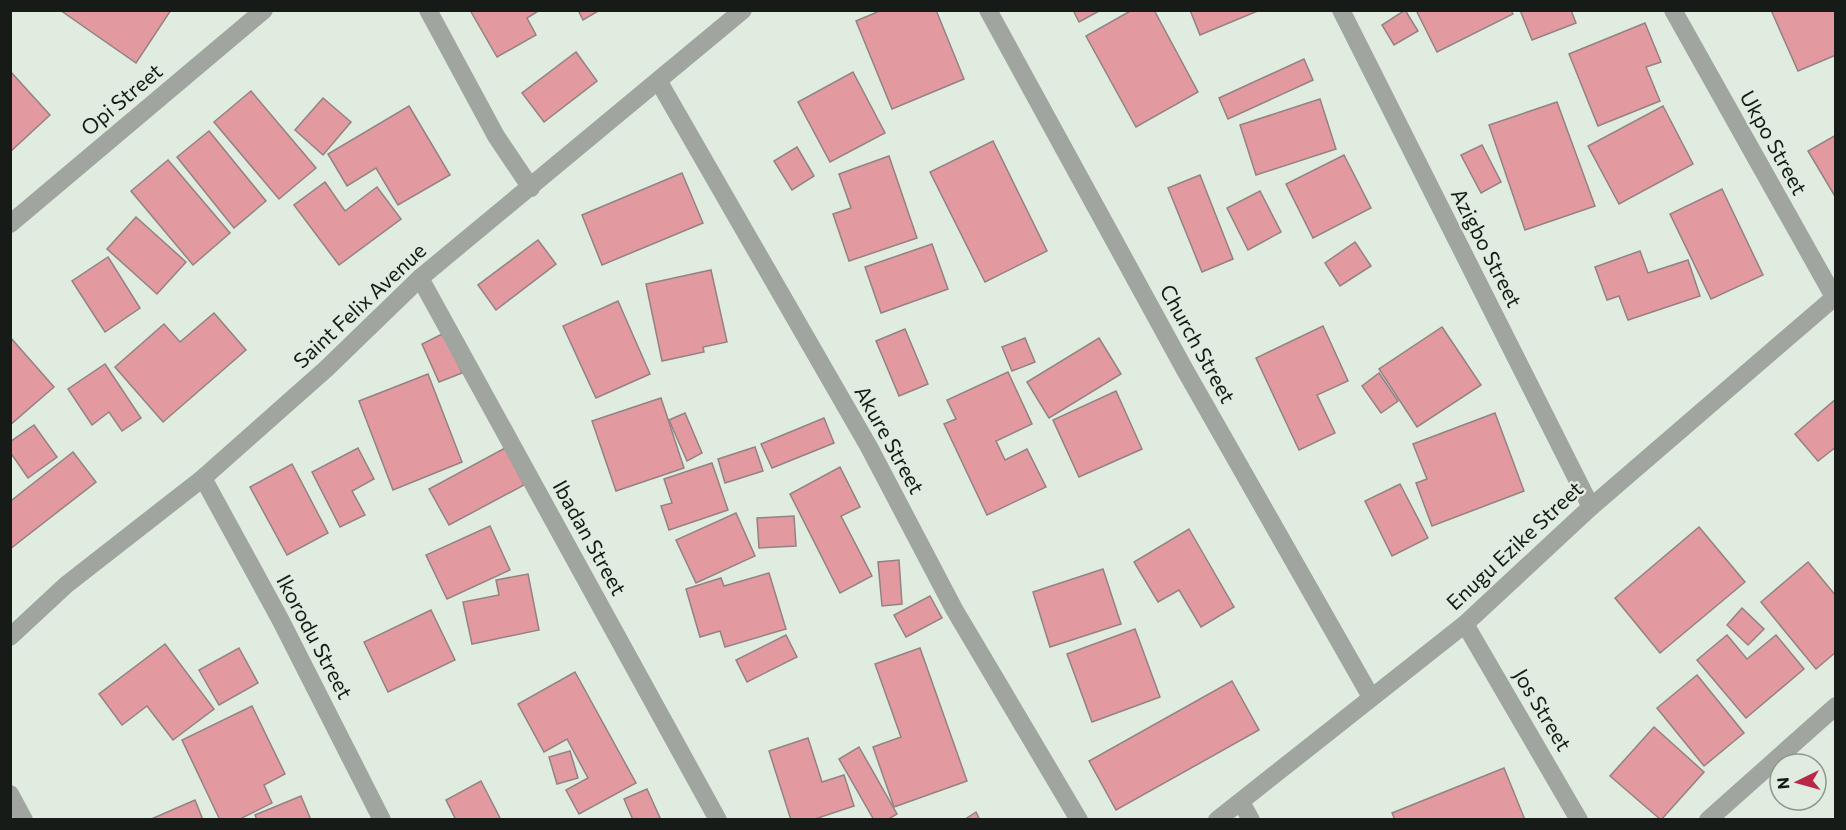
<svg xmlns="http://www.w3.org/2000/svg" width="1846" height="830" font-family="Commissioner,sans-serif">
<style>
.building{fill:#e29aa0;stroke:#948283;stroke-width:1.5}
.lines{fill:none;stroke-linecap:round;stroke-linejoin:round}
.minor{stroke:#a0a59f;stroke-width:18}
.labels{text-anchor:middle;stroke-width:5;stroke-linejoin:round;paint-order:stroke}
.street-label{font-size:21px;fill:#171b17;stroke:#dfecdf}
</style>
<rect width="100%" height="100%" fill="#dfecdf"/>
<g class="building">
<path d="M 60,10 L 171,10 L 136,63 Z"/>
<path d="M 470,10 L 540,10 L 527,18 L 536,35 L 497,57 Z"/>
<path d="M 578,10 L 600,10 L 583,20 Z"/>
<path d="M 882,10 L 936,10 L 964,79 L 892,109 L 856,21 Z"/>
<path d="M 1073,10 L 1101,10 L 1079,22 Z"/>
<path d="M 1132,10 L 1154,10 L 1198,92 L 1136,127 L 1086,36 Z"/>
<path d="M 1190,10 L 1260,10 L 1200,35 Z"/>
<path d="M 1405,10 L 1418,31 L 1394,45 L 1382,25 Z"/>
<path d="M 1416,10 L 1511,10 L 1513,14 L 1437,52 Z"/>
<path d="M 1520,10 L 1571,10 L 1576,23 L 1532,40 Z"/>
<path d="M 1771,10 L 1836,10 L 1836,55 L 1798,71 Z"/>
<path d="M 1645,23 L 1661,62 L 1646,67 L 1660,101 L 1598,126 L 1569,54 Z"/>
<path d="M 576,52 L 597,81 L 544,122 L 522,93 Z"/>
<path d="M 1304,59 L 1313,80 L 1228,119 L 1219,98 Z"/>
<path d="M 10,71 L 50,115 L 10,152 Z"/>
<path d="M 853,72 L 885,133 L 830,162 L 798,102 Z"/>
<path d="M 251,91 L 316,168 L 279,199 L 214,122 Z"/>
<path d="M 323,98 L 351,122 L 323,155 L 295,130 Z"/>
<path d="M 1320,99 L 1336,149 L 1256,175 L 1240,125 Z"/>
<path d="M 1557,102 L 1595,206 L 1525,230 L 1489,125 Z"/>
<path d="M 409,106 L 450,175 L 398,205 L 376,168 L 347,186 L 328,154 Z"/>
<path d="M 1663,106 L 1693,164 L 1619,204 L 1588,146 Z"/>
<path d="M 209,131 L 266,201 L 234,228 L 177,157 Z"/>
<path d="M 1836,135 L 1836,198 L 1808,151 Z"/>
<path d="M 993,141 L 1047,251 L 985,282 L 930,172 Z"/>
<path d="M 1482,145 L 1501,182 L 1481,193 L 1461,155 Z"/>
<path d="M 797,147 L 814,176 L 792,190 L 774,161 Z"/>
<path d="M 1344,155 L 1371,208 L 1313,238 L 1286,184 Z"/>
<path d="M 889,156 L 917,238 L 849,261 L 833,214 L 851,208 L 839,174 Z"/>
<path d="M 168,160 L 230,233 L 193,265 L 131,191 Z"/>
<path d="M 682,173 L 703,223 L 602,265 L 582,215 Z"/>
<path d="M 1200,175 L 1233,259 L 1202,272 L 1168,188 Z"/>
<path d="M 325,182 L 345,211 L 377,187 L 401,219 L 339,265 L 294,205 Z"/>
<path d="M 1722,189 L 1763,275 L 1711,299 L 1670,214 Z"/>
<path d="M 1260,191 L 1281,232 L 1248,250 L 1227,208 Z"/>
<path d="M 136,217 L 186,262 L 157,294 L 107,249 Z"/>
<path d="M 538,240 L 556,264 L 496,310 L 478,285 Z"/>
<path d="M 1355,242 L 1371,266 L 1340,286 L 1325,263 Z"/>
<path d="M 932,244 L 948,289 L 881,313 L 865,267 Z"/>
<path d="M 1640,251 L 1648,273 L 1688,260 L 1700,296 L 1628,320 L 1619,296 L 1607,300 L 1595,267 Z"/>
<path d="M 108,257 L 140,308 L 105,332 L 72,281 Z"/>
<path d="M 711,270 L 727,342 L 703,347 L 704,352 L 662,361 L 646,284 Z"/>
<path d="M 618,301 L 650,374 L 596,398 L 563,326 Z"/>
<path d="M 214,313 L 246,350 L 163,422 L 115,367 L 164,324 L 180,342 Z"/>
<path d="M 1323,326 L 1348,381 L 1317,395 L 1335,433 L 1299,450 L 1256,358 Z"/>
<path d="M 1442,327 L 1481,385 L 1417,427 L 1379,369 Z"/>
<path d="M 905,329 L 928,384 L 899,396 L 876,341 Z"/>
<path d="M 444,333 L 462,373 L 439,382 L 422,344 Z"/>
<path d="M 10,337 L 54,387 L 10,425 Z"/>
<path d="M 1025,338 L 1035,362 L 1012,371 L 1002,347 Z"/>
<path d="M 1099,338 L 1121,374 L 1049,418 L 1027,382 Z"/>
<path d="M 105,364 L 141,418 L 122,431 L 109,412 L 92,425 L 68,389 Z"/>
<path d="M 1008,372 L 1032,424 L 996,441 L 1005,460 L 1027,449 L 1046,487 L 987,515 L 944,424 L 956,419 L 947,400 Z"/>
<path d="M 1379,373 L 1398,401 L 1381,413 L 1362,386 Z"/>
<path d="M 428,374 L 462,462 L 393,490 L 359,401 Z"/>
<path d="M 1116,391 L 1142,449 L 1079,477 L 1053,420 Z"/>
<path d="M 661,398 L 684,468 L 616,491 L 592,421 Z"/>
<path d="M 1836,399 L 1836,447 L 1818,461 L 1795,434 Z"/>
<path d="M 685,413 L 702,453 L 687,461 L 669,420 Z"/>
<path d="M 1495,413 L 1524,491 L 1432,526 L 1416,483 L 1427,479 L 1413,444 Z"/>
<path d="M 824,418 L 834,443 L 772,468 L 761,444 Z"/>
<path d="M 34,425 L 57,457 L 28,478 L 10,452 L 10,442 Z"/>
<path d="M 755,447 L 763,471 L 725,483 L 718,459 Z"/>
<path d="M 358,448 L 374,479 L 352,491 L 365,515 L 340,527 L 312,472 Z"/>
<path d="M 505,448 L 524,485 L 449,525 L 429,489 Z"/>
<path d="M 73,452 L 96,482 L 10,549 L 10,498 L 12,500 Z"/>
<path d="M 712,463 L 728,510 L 669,530 L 661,506 L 672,503 L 664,479 Z"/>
<path d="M 292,464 L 328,533 L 287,555 L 250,487 Z"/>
<path d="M 840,467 L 860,507 L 841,516 L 872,576 L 840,593 L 790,494 Z"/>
<path d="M 1400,484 L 1428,538 L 1392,556 L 1365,501 Z"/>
<path d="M 736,513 L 755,556 L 696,583 L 676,540 Z"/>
<path d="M 794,516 L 796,546 L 759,548 L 757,518 Z"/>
<path d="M 490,526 L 510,570 L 447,599 L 426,555 Z"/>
<path d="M 1699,527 L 1745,582 L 1660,653 L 1615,598 Z"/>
<path d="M 1189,529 L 1234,607 L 1201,627 L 1179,590 L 1158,602 L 1134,562 Z"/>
<path d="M 899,560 L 902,604 L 882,606 L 878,562 Z"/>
<path d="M 1808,562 L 1836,596 L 1836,652 L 1816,669 L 1761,602 Z"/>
<path d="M 1103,569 L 1121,624 L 1050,647 L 1033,592 Z"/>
<path d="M 769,573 L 786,629 L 725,647 L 720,631 L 700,637 L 686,589 L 721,578 L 724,586 Z"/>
<path d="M 528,574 L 539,630 L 472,644 L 463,602 L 499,595 L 496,580 Z"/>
<path d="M 930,596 L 942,618 L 906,637 L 894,615 Z"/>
<path d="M 1742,608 L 1764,629 L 1748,645 L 1727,625 Z"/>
<path d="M 431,610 L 455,660 L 388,692 L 364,642 Z"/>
<path d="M 1135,629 L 1160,697 L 1092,722 L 1067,654 Z"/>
<path d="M 786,635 L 797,657 L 747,682 L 736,660 Z"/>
<path d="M 1727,635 L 1747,659 L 1776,635 L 1804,669 L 1746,718 L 1697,660 Z"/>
<path d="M 165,644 L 214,709 L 173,740 L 147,706 L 122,725 L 99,694 Z"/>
<path d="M 239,648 L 258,683 L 219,705 L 199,670 Z"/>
<path d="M 920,648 L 967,781 L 894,807 L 873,747 L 901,737 L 875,664 Z"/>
<path d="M 575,672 L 636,783 L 579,814 L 566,790 L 588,778 L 567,739 L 544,752 L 518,704 Z"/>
<path d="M 1697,675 L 1744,733 L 1704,766 L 1657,708 Z"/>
<path d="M 1232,681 L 1259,730 L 1116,810 L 1089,761 Z"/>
<path d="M 252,706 L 285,774 L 264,785 L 272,803 L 238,820 L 220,820 L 182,740 Z"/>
<path d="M 1654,727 L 1704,772 L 1661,820 L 1610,776 Z"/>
<path d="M 808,738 L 822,782 L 844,775 L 854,806 L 812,820 L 791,820 L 769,751 Z"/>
<path d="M 859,747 L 897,814 L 887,820 L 874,820 L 839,759 Z"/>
<path d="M 570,751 L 578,778 L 557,784 L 549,757 Z"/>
<path d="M 1504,768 L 1525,820 L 1395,820 L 1392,813 Z"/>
<path d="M 481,781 L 501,820 L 456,820 L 446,800 Z"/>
<path d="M 647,789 L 661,820 L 633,820 L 624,799 Z"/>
<path d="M 301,796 L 311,820 L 257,820 L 255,815 Z"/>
<path d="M 195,800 L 203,820 L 149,820 Z"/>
<path d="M 976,812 L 980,820 L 964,820 Z"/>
</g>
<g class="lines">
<g class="minor">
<path d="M 428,10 L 496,136 L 531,188"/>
<path d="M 988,10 L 1185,370 L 1371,697"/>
<path d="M 1341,10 L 1591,507"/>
<path d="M 1673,10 L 1834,297"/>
<path d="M 659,82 L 869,447 L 954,609 L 1079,820"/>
<path d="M 10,224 L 264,10"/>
<path d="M 420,278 L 718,820"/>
<path d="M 203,478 L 280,619 L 382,820"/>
<path d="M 1465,624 L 1579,820"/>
<path d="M 10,637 L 66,585 L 203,478 L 326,369 L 420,278 L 743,10"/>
<path d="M 10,794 L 24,820"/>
<path d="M 1241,802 L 1251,820"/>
<path d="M 1217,820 L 1465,624 L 1591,507 L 1836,296"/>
<path d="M 1708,820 L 1836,706"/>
</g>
</g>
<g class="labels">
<g class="street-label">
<text transform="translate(122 100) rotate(-40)" y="7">Opi Street</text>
<text transform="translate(1773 143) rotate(61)" y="7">Ukpo Street</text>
<text transform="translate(1486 248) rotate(63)" y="7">Azigbo Street</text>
<text transform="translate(360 306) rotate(-43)" y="7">Saint Felix Avenue</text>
<text transform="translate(1197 344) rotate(61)" y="7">Church Street</text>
<text transform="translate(889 440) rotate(61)" y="7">Akure Street</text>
<text transform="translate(589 538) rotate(61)" y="7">Ibadan Street</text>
<text transform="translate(1515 546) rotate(-43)" y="7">Enugu Ezike Street</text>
<text transform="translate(314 637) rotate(62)" y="7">Ikorodu Street</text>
<text transform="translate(1542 710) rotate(59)" y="7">Jos Street</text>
</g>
</g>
<rect width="1846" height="830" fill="none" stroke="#171b17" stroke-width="24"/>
<g transform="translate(1798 782) rotate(265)"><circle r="28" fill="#dfecdf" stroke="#8f988f" stroke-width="1.5"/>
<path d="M0-4.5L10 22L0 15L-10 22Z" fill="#b92847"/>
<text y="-9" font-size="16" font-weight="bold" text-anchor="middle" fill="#171b17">N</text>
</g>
</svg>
